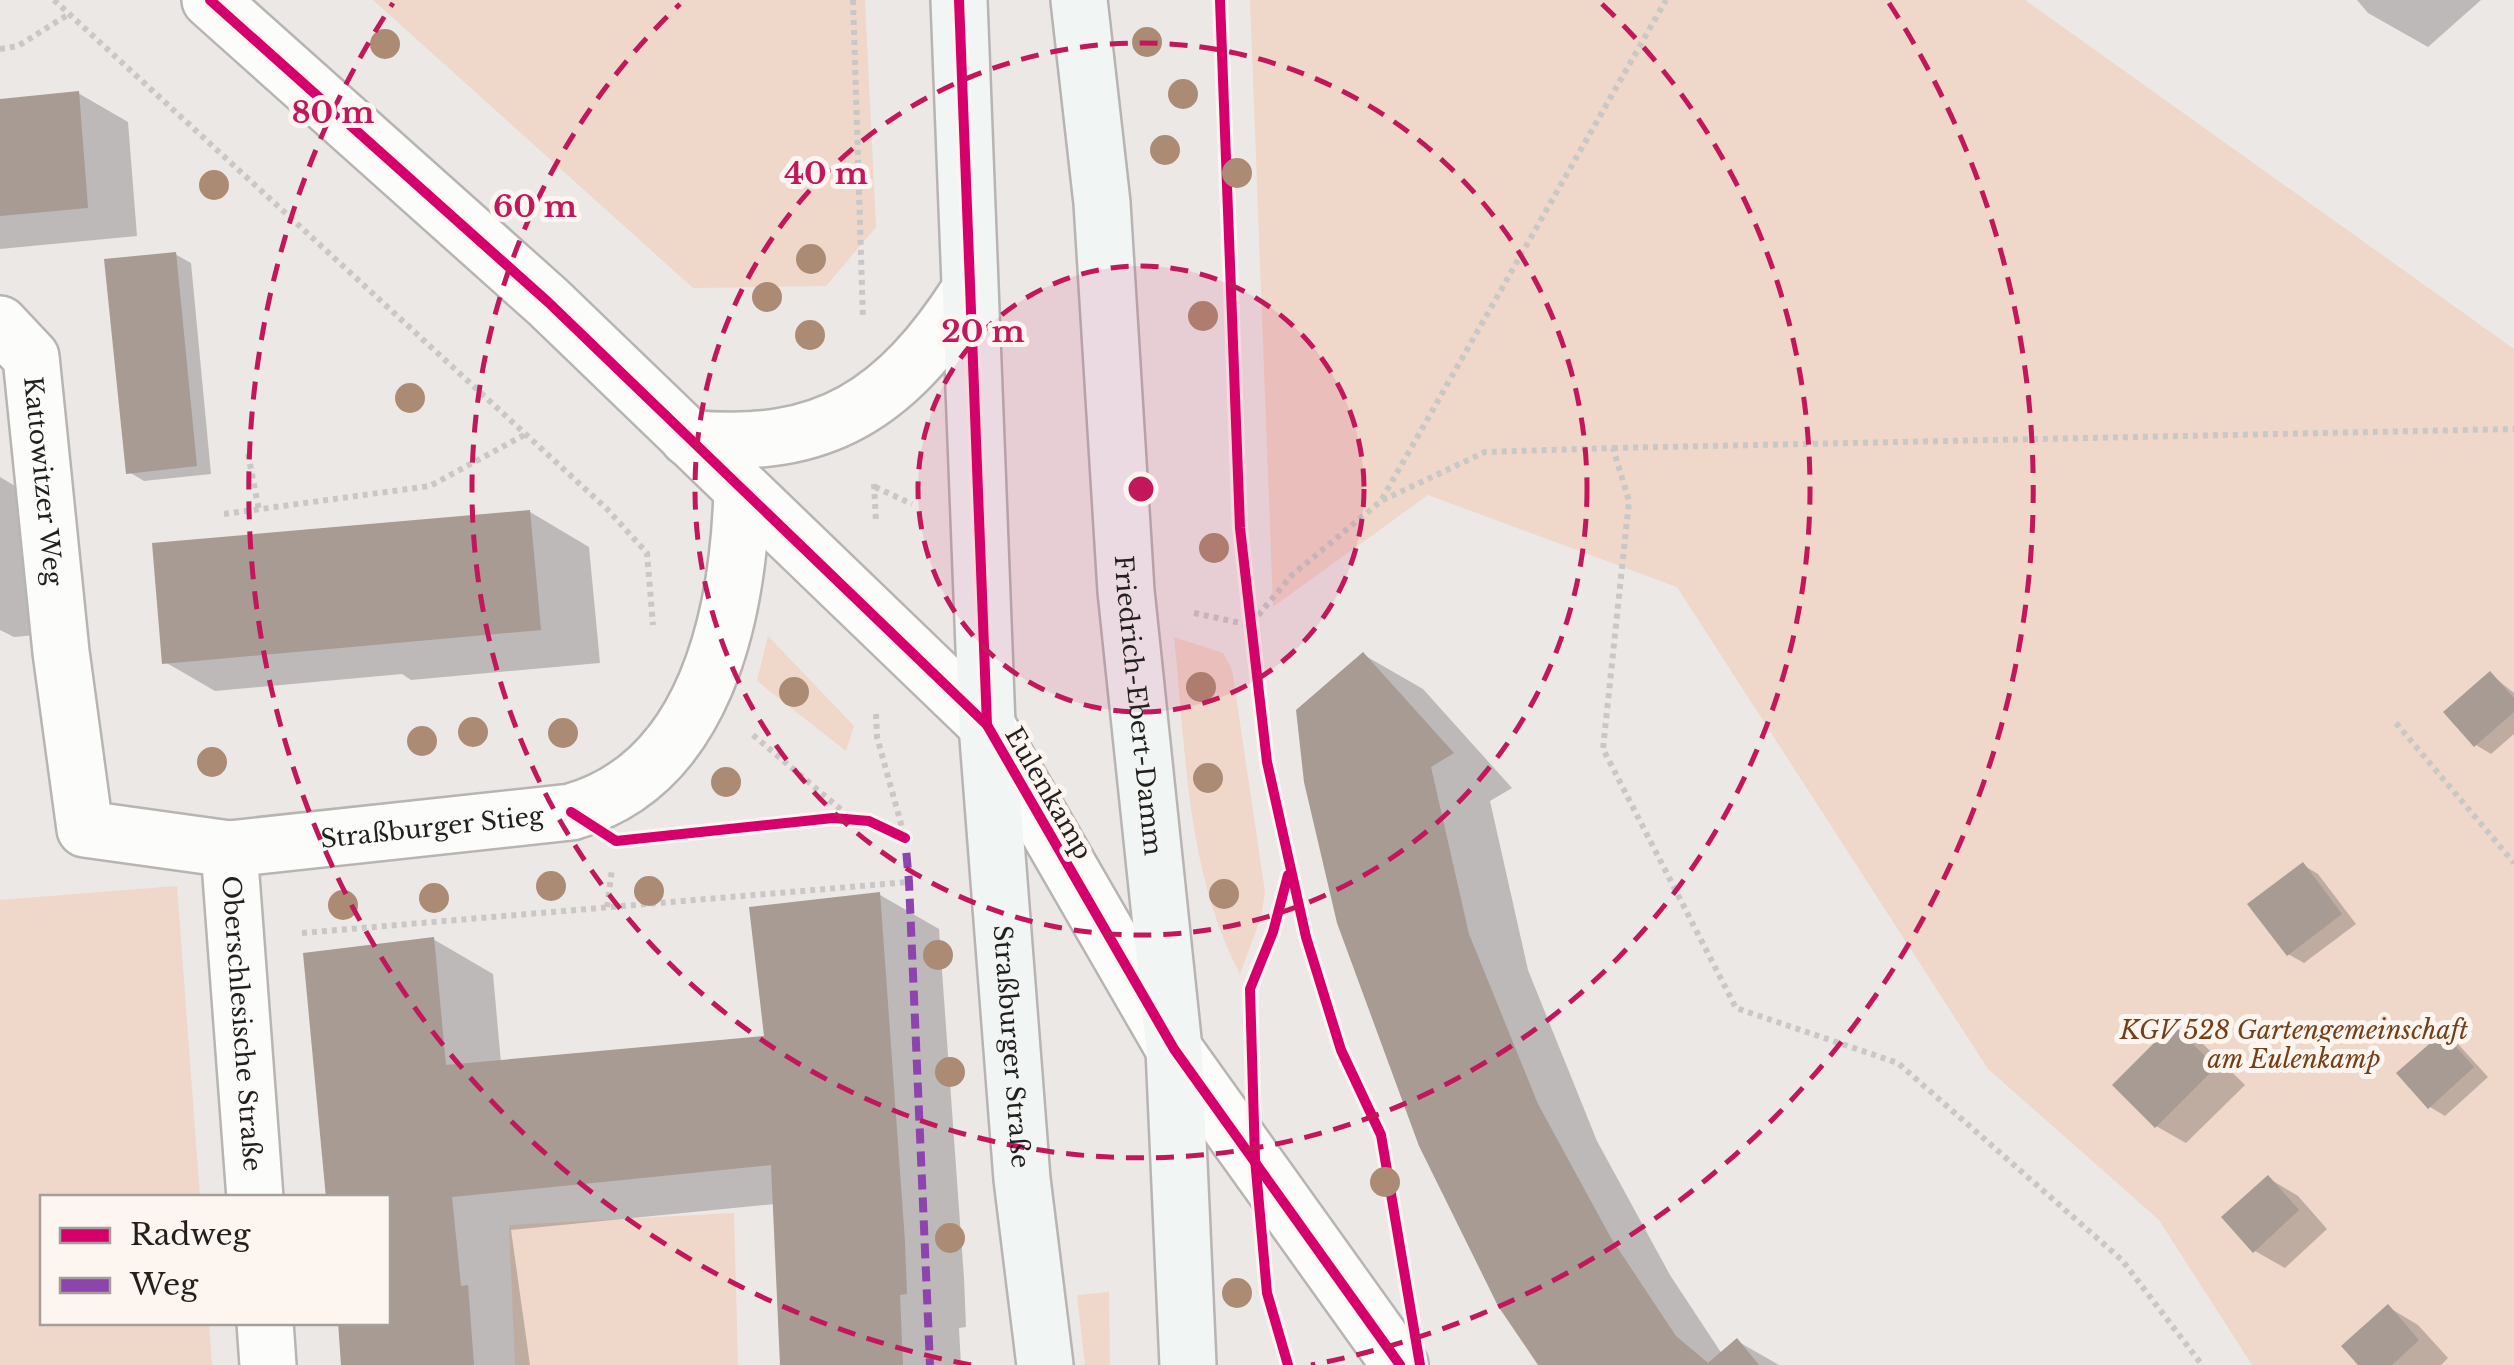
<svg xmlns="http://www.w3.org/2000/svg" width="2514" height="1365" font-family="'Libre Baskerville',serif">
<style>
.green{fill:#efd7c9}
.shadow{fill:#0003}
.building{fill:#a79b93}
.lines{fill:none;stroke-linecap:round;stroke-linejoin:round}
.minor-casing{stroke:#b7b4b3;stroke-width:60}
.secondary-casing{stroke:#b7b4b3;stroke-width:60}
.path{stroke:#cac8c6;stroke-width:6;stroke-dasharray:5 5;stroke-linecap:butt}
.minor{stroke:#fcfcfb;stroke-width:55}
.secondary{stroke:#f1f5f4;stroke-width:55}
.quiet{stroke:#8e44ad;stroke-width:8;stroke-dasharray:15 8;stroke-linecap:butt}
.cycleway-casing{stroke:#fdf5f0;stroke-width:16}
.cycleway{stroke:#d6006c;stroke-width:10}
.tree{fill:#ab8b74}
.ring{fill:none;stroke:#c2185b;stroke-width:5;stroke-dasharray:18 12}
.labels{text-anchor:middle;stroke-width:10;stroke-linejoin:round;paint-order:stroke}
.street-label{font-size:25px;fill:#221f1d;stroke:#fdf5f0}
.park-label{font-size:25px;font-style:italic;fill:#753f17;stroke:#fdf5f0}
.centre{fill:#c2185b;stroke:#fdf5f0;stroke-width:5}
.ring-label{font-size:30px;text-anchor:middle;font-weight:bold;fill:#c2185b;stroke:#fdf5f0;stroke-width:10;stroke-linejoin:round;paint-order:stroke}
</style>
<rect width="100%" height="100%" fill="#ece8e6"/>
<g class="green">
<path d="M 373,0 L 865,0 L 876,227 L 826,286 L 693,288 Z"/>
<path d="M 1250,0 L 2025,0 L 2514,349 L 2514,1365 L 2252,1365 L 2159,1220 L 1988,1069 L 1677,587 L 1428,495 L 1273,607 Z"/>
<path d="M 768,636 L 854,726 L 846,751 L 757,681 Z"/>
<path d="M 1174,637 L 1223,653 L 1232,669 L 1265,892 L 1261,917 L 1240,974 C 1186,871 1186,751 1174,637 Z"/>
<path d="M 177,886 L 200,1197 L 42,1198 L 42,1322 L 209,1323 L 212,1365 L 0,1365 L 0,900 Z"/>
<path d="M 734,1213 L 738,1365 L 515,1365 L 509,1225 Z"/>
<path d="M 1109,1292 L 1110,1365 L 1085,1365 L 1077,1295 Z"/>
</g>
<g class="shadow">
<path d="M 2357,0 L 2481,0 L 2428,47 L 2368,13 Z"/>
<path d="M 78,93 L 128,122 L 137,236 L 0,249 L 0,102 Z"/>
<path d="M 175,254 L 191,263 L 211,474 L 144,481 L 129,472 Z"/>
<path d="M 0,477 L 42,502 L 57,633 L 14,637 L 0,630 Z"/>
<path d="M 530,512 L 589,547 L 600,663 L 411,680 L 402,674 L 215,691 L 165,662 Z"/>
<path d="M 1364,655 L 1423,689 L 1512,788 L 1490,801 L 1528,970 L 1597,1141 L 1670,1275 L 1722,1354 L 1737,1341 L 1779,1365 L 1543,1365 Z"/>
<path d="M 2490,674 L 2514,693 L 2514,734 L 2491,754 L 2476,745 Z"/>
<path d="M 2303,865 L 2318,874 L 2356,924 L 2304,963 L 2288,954 Z"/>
<path d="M 880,895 L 939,929 L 964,1278 L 966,1327 L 959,1328 L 961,1365 L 781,1365 L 775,1204 L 511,1230 L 530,1365 L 343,1365 L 388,1322 L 388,1198 L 433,939 L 493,974 L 501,1063 L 767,1038 Z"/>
<path d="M 2173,1027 L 2203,1044 L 2245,1085 L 2186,1143 L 2156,1126 Z"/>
<path d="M 2443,1035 L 2458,1044 L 2488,1077 L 2445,1116 L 2430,1107 L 2400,1073 Z"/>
<path d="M 2268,1178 L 2298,1196 L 2327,1229 L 2285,1268 L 2255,1251 Z"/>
<path d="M 2388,1307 L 2418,1325 L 2448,1358 L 2441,1365 L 2362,1365 Z"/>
</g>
<g class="building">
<path d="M 79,91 L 88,208 L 0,216 L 0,99 Z"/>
<path d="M 176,252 L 197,466 L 126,474 L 104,259 Z"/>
<path d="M 530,510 L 541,630 L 162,664 L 152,543 Z"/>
<path d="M 1363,652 L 1454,753 L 1431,767 L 1469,934 L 1538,1104 L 1611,1238 L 1676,1336 L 1708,1363 L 1737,1338 L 1759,1365 L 1538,1365 L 1498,1306 L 1419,1146 L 1337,923 L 1304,782 L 1296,710 Z"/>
<path d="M 2490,671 L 2514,698 L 2514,712 L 2474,747 L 2443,712 Z"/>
<path d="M 2303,862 L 2342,914 L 2287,956 L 2247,904 Z"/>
<path d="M 880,892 L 905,1242 L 907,1294 L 900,1295 L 903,1365 L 780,1365 L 771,1165 L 452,1197 L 461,1286 L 468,1285 L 474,1365 L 341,1365 L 338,1322 L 388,1322 L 388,1198 L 326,1198 L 303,953 L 434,937 L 446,1065 L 764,1036 L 749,907 Z"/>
<path d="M 2173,1024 L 2216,1067 L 2155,1128 L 2112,1085 Z"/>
<path d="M 2443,1032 L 2474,1067 L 2428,1109 L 2396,1073 Z"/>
<path d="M 2268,1175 L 2299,1210 L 2253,1253 L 2221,1217 Z"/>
<path d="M 2388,1304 L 2419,1340 L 2392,1365 L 2358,1365 L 2341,1346 Z"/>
</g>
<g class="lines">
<defs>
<g id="minor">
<path d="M 210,0 L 548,302 L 987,725 L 1174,1049 L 1400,1365"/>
<path id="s1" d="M 0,324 L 31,357 L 61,652 L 85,829 L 229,849 L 571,812 C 706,774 738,615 742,492"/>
<path d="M 688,438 C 825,452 897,403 969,291"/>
<path id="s2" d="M 229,849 L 255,1198"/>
<path d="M 265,1322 L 268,1365"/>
</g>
<g id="secondary">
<path id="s3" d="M 959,0 L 987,725 L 1022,1179 L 1045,1365"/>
<path id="s4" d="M 1079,0 L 1102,203 L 1126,591 L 1174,1049 L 1188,1365"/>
</g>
</defs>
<use href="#minor" class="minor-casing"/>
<use href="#secondary" class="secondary-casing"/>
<g class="path">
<path d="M 54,0 L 607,509 L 647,553 L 653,625"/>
<path d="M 853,0 L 863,319"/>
<path d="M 0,49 L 18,46 L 69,14"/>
<path d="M 1613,448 L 2514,429"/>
<path d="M 248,454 L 259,510"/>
<path d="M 874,484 L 876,522"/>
<path d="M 875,487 L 912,504"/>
<path d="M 1382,499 L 1666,0"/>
<path d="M 224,514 L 430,486 L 526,434"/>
<path d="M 1194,613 L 1250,625 L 1292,575 L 1381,501 L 1485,452 L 1613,448 L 1629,501 L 1603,749 L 1736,1008 L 1898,1063 L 2122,1260 L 2202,1365"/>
<path d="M 876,714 L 877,737 L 905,838"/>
<path d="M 2396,723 L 2514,863"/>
<path d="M 753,735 L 851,818"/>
<path d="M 607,907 L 612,869"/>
<path d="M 302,933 L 909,882"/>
</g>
<use href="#minor" class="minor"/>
<use href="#secondary" class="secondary"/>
<path class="quiet" d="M 898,834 L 905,838 L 909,882 L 930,1365"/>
<defs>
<g id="cycleway">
<path d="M 210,0 L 548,302 L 987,725 L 1174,1049 L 1400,1365"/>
<path d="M 959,0 L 987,725"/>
<path d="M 1220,0 L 1240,528 L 1267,762 L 1306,937 L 1341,1050 L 1381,1135 L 1420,1365"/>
<path d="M 571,812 L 616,841 L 833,818 L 869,821 L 905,838"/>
<path d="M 1288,1365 L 1267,1293 L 1255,1159 L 1250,989 L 1273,932 L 1288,875"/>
</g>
</defs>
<use href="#cycleway" class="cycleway-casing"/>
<use href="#cycleway" class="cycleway"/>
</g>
<g class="tree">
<circle cx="1147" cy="42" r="15"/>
<circle cx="385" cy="44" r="15"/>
<circle cx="1183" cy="94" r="15"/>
<circle cx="1165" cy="150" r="15"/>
<circle cx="1237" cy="173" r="15"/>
<circle cx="214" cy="185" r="15"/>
<circle cx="811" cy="259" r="15"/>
<circle cx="767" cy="297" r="15"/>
<circle cx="1203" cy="316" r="15"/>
<circle cx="810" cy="335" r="15"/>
<circle cx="410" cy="398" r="15"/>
<circle cx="1214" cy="548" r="15"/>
<circle cx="1201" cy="687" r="15"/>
<circle cx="794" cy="692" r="15"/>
<circle cx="473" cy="732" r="15"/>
<circle cx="563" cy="733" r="15"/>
<circle cx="422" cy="741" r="15"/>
<circle cx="212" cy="762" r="15"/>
<circle cx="1208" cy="778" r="15"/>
<circle cx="726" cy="782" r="15"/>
<circle cx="551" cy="886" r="15"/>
<circle cx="649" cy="891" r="15"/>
<circle cx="1224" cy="894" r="15"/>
<circle cx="434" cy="898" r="15"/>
<circle cx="343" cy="905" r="15"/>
<circle cx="938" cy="955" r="15"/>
<circle cx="950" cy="1072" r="15"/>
<circle cx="1385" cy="1182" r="15"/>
<circle cx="950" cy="1238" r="15"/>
<circle cx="1237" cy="1293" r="15"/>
</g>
<circle cx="1141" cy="489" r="223" fill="#c2185b" fill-opacity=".12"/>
<g class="ring">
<circle cx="1141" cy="489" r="223"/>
<circle cx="1141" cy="489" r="446"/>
<path d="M1602 4A669 669 0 1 1 680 4"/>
<path d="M971 1365A892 892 0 0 1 393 3M1889 3A892 892 0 0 1 1311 1365"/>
</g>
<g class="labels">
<g class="street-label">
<text dy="9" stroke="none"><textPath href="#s1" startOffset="170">Kattowitzer Weg</textPath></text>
<text dy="9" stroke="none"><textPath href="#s4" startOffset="708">Friedrich-Ebert-Damm</textPath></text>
<text transform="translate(1049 793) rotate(60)" y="9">Eulenkamp</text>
<text dy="9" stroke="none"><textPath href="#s1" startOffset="870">Straßburger Stieg</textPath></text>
<text dy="9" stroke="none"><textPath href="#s2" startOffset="175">Oberschlesische Straße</textPath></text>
<text dy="9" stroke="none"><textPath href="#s3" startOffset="1048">Straßburger Straße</textPath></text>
</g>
<g class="park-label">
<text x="2294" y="1039">KGV 528 Gartengemeinschaft<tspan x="2294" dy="29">am Eulenkamp</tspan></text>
</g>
</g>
<circle cx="1141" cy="489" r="15" class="centre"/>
<g class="ring-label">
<text x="333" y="123">80 m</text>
<text x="826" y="184">40 m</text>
<text x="535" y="217">60 m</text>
<text x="983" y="342">20 m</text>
</g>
<rect x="40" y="1195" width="350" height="130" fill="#fdf5f0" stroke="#a59f9c" stroke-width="2.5"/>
<rect x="60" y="1228" width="50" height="15" fill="#d6006c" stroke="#a59f9c" stroke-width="2.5"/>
<text x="130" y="1245" font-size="30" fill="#221f1d">Radweg</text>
<rect x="60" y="1278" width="50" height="15" fill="#8e44ad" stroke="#a59f9c" stroke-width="2.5"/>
<text x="130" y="1295" font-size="30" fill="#221f1d">Weg</text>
</svg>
